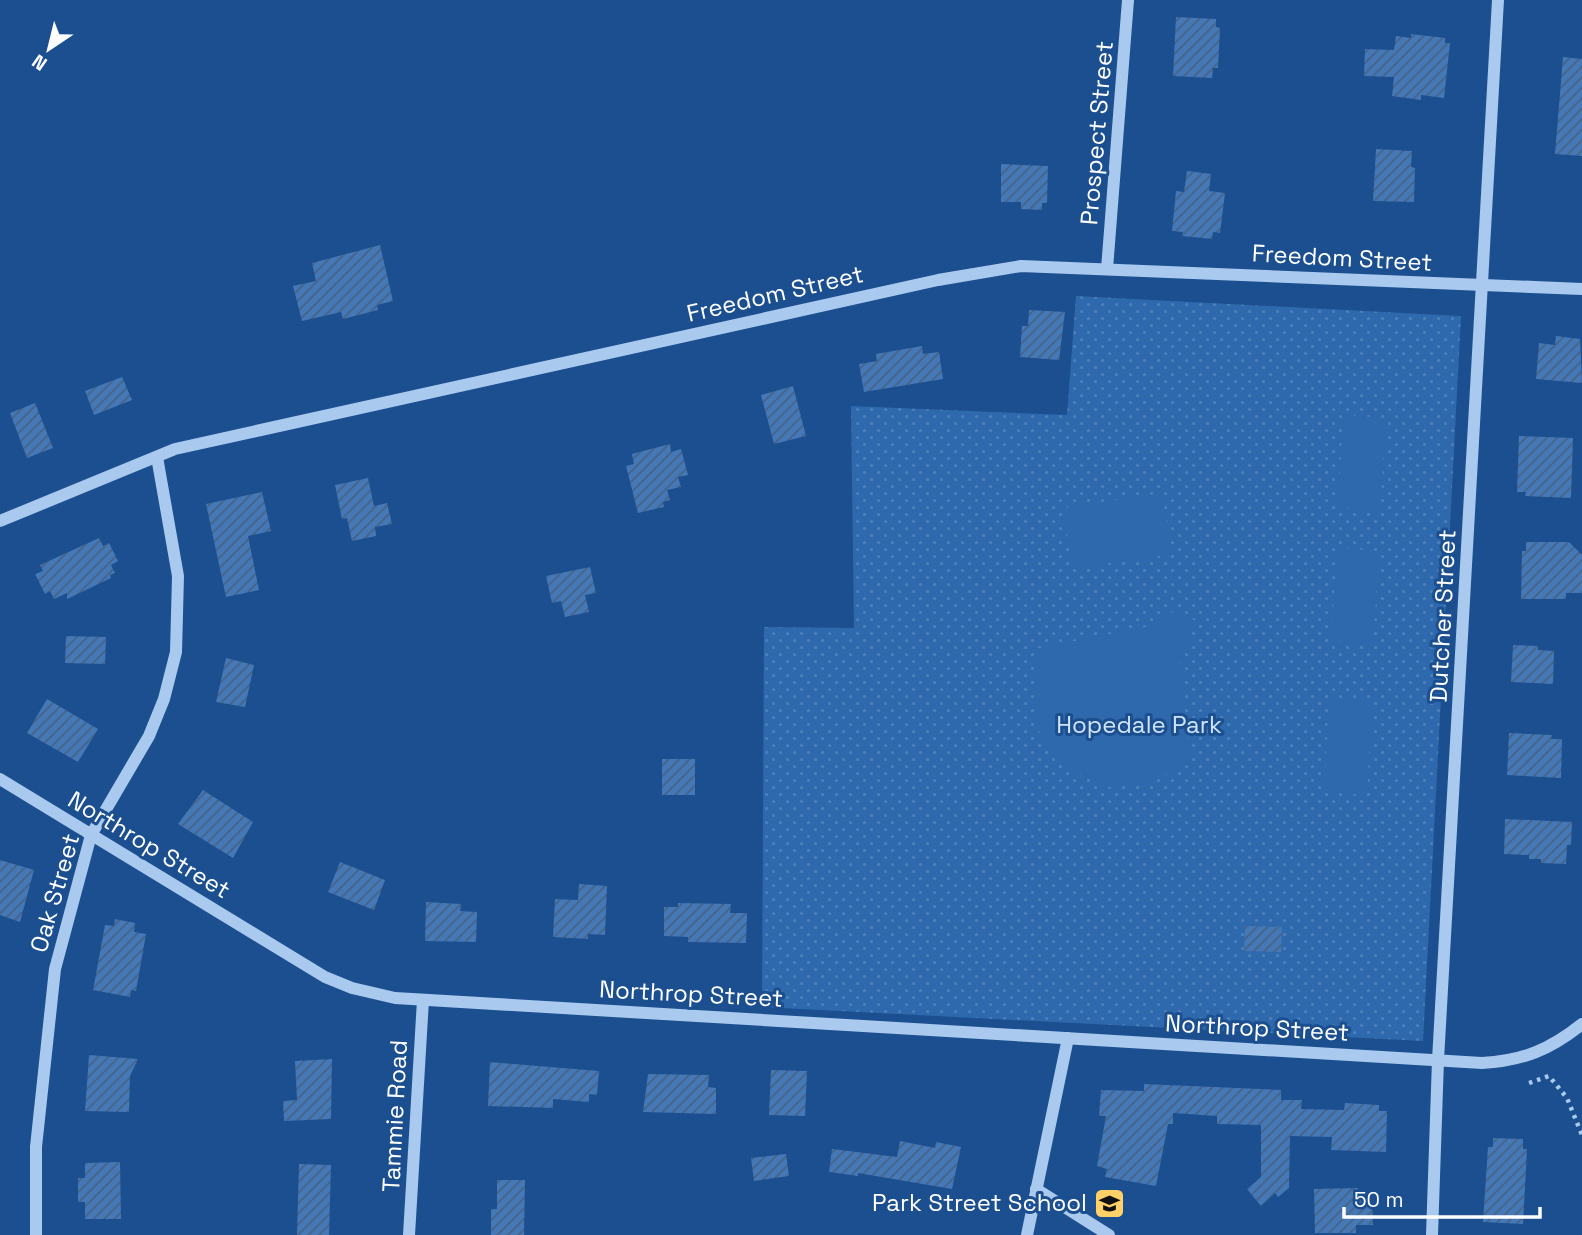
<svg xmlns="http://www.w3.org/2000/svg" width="1582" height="1235" font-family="'Space Grotesk',sans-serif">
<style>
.grass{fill:url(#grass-dots)}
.garden{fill:#2e69ad}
.building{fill:url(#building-hatch)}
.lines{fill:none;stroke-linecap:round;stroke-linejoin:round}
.path{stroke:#a9c9ee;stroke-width:4.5;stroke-dasharray:3.5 5;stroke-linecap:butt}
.minor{stroke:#a9c9ee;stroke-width:12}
.labels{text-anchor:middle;stroke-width:6;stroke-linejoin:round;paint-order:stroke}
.street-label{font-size:24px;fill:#fff;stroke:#1b4f8f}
.park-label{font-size:24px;fill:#cfe3fa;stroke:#1b4f8f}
.poi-label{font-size:24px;fill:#fff;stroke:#1b4f8f;text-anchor:end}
</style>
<defs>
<pattern id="grass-dots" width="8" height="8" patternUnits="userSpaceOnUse" patternTransform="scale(1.75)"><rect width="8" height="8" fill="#2e69ad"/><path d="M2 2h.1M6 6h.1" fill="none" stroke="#4d80b9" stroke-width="1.8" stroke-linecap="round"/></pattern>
<pattern id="building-hatch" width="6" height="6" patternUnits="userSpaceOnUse" patternTransform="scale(1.75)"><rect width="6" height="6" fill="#4478b7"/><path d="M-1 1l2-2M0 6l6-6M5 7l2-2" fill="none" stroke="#486282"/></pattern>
</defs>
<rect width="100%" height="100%" fill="#1b4f8f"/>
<path class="grass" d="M 1076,296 L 1461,316 L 1423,1041 L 762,1007 L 764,627 L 854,628 L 851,406 L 1067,415 Z"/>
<g class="garden">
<path d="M 1343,415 L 1386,418 L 1380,510 L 1338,508 Z"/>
<path d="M 1162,493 L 1171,554 L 1072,568 L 1063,508 Z"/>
<path d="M 1337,548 L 1379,551 L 1373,643 L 1331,641 Z"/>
<path d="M 1177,609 L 1195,621 L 1180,663 L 1190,764 L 1143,784 L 1110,787 L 1066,768 L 1034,725 L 1035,649 L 1151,626 Z"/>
<path d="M 1329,700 L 1372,702 L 1367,795 L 1324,792 Z"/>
</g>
<g class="building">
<path d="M 1176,17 L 1216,19 L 1216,27 L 1220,28 L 1218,68 L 1213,68 L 1212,78 L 1173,76 Z"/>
<path d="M 1411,34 L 1445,38 L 1445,43 L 1450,43 L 1444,98 L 1421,95 L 1421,100 L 1392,96 L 1394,77 L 1364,76 L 1365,49 L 1394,50 L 1396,36 L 1411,38 Z"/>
<path d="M 1563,57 L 1582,59 L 1582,156 L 1555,154 Z"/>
<path d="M 1376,149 L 1412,151 L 1411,167 L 1415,168 L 1414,202 L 1373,201 Z"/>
<path d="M 1001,164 L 1048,166 L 1047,203 L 1042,203 L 1042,210 L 1021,209 L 1021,202 L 1001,202 Z"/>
<path d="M 1187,171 L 1211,174 L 1209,191 L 1225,193 L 1220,233 L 1213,232 L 1212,239 L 1182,236 L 1183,232 L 1172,231 L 1176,191 L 1184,192 Z"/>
<path d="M 380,245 L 393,301 L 377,305 L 378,310 L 343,319 L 341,312 L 302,321 L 293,286 L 316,281 L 312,263 Z"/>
<path d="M 1029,310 L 1065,312 L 1059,360 L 1020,357 L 1022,326 L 1028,326 Z"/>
<path d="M 1556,336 L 1580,339 L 1582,383 L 1536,379 L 1539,343 L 1555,345 Z"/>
<path d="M 922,346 L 923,354 L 939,352 L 943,379 L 864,392 L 859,364 L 877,361 L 876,354 Z"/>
<path d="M 122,377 L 132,400 L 94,415 L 85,391 Z"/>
<path d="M 793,386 L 806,436 L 774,444 L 761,395 Z"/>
<path d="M 35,403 L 53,448 L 27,458 L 10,413 Z"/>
<path d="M 1519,436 L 1573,438 L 1571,498 L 1525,496 L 1526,492 L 1517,492 Z"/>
<path d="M 670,444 L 671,452 L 681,449 L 688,475 L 678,477 L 681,487 L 667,490 L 670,500 L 663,502 L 664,507 L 638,513 L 626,466 L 634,464 L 632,454 Z"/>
<path d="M 368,478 L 374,506 L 387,503 L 392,524 L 375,527 L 376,536 L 352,541 L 347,518 L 342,519 L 335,485 Z"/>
<path d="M 262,492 L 271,531 L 248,536 L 259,590 L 226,597 L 206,504 Z"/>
<path d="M 99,538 L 103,546 L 109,543 L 118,561 L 111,565 L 115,573 L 110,575 L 111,578 L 67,599 L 67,593 L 54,599 L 50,591 L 45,594 L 35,574 L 43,571 L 40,565 Z"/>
<path d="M 1526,542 L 1569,542 L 1582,555 L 1582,593 L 1566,593 L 1566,599 L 1521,599 L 1522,551 L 1526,551 Z"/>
<path d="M 590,567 L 596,593 L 585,595 L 589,612 L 565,617 L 561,601 L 552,603 L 546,576 Z"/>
<path d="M 66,636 L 106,637 L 105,664 L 65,663 Z"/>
<path d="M 1513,645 L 1538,646 L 1538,650 L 1554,651 L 1553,684 L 1511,682 Z"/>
<path d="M 226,658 L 254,665 L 245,707 L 216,702 Z"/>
<path d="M 47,699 L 98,729 L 78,762 L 27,733 Z"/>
<path d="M 1509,733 L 1552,735 L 1551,739 L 1562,739 L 1561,778 L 1507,775 Z"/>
<rect x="662" y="759" width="33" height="36"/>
<path d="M 203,790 L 253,822 L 233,858 L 178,824 Z"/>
<path d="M 1505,819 L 1572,822 L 1571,845 L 1567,845 L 1566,864 L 1541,863 L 1541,859 L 1529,859 L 1529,855 L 1504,854 Z"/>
<path d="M 0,860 L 34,870 L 20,922 L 0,915 Z"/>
<path d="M 340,862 L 385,880 L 374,910 L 328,892 Z"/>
<path d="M 579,884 L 607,886 L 605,935 L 588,934 L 588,939 L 553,937 L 555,899 L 578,900 Z"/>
<path d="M 426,902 L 461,904 L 460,911 L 477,912 L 476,942 L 425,941 Z"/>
<path d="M 678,903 L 731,904 L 730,913 L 747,913 L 746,943 L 688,942 L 688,937 L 664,936 L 664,907 L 678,907 Z"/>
<path d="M 115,919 L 135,923 L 134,932 L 146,934 L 136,991 L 131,990 L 130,997 L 93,990 L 105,925 L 114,926 Z"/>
<path d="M 1245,926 L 1282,927 L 1281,952 L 1244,951 Z"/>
<path d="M 89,1055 L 138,1059 L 130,1076 L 129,1112 L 85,1111 Z"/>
<path d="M 332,1059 L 331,1119 L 284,1121 L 283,1101 L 297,1100 L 295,1061 Z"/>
<path d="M 490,1062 L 599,1071 L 597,1095 L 589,1094 L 589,1102 L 553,1099 L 553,1108 L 488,1106 Z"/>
<path d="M 771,1070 L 807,1071 L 805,1116 L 769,1115 Z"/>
<path d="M 648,1074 L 709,1075 L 708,1087 L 716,1088 L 716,1114 L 643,1112 Z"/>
<path d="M 1144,1084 L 1281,1090 L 1281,1100 L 1302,1100 L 1301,1109 L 1344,1110 L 1345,1103 L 1379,1105 L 1379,1111 L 1387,1111 L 1386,1152 L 1331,1150 L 1332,1137 L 1290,1136 L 1289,1188 L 1278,1197 L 1275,1193 L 1261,1206 L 1247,1189 L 1261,1177 L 1261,1125 L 1217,1124 L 1217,1116 L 1173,1113 L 1173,1124 L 1168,1124 L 1156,1186 L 1105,1177 L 1107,1169 L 1097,1166 L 1106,1116 L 1099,1116 L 1101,1090 L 1144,1091 Z"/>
<path d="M 1493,1138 L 1523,1139 L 1523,1149 L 1527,1149 L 1523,1224 L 1483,1222 L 1488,1147 L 1493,1147 Z"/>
<path d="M 900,1141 L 935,1148 L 936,1142 L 961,1147 L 952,1189 L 858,1173 L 858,1176 L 829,1172 L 832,1149 L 897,1157 Z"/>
<path d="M 786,1154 L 789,1176 L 754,1181 L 751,1158 Z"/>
<path d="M 120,1162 L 121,1219 L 85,1219 L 85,1202 L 78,1202 L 78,1178 L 85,1178 L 85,1163 Z"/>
<path d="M 299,1164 L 331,1165 L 329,1235 L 297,1235 Z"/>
<path d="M 497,1180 L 525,1180 L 524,1235 L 491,1235 L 491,1209 L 497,1209 Z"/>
<path d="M 1358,1188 L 1359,1199 L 1372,1199 L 1373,1225 L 1356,1225 L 1356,1233 L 1315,1233 L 1314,1189 Z"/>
</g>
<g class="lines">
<path class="path" d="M 1529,1083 L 1549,1076 L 1567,1098 L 1582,1135"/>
<g class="minor">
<path d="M 1107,269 L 1128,0"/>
<path d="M 0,521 L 175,449 L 938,280 L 1021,266 L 1582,289"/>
<path d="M 0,779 L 325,977 L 352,988 L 395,998 L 1482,1063 C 1523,1061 1551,1049 1582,1024"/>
<path d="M 1036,1189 L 1109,1235"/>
<path d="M 36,1235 L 36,1147 L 55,969 L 91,835 L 149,736 L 164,699 L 176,652 L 178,576 L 157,457"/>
<path d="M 409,1235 L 423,1000"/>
<path d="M 1027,1235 L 1068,1038"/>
<path d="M 1432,1235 L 1438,1060 L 1498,0"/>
</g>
</g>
<defs>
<symbol id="school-square" viewBox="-11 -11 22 22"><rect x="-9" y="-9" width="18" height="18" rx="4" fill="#ffd166" stroke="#1b4f8f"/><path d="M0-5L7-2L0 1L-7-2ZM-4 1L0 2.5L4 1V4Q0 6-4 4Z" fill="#111"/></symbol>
</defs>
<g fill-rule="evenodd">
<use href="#school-square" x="1092" y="1186" width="35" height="35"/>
</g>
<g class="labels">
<g class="street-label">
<text transform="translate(1097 133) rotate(-85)" y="8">Prospect Street</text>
<text transform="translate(1342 258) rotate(3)" y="8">Freedom Street</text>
<text transform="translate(775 294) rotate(-13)" y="8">Freedom Street</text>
<text transform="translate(1443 616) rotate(-87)" y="8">Dutcher Street</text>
<text transform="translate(149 845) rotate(31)" y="8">Northrop Street</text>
<text transform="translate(55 893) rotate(-74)" y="8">Oak Street</text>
<text transform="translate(691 994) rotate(3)" y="8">Northrop Street</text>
<text transform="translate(1257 1028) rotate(3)" y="8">Northrop Street</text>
<text transform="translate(395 1116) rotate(-87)" y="8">Tammie Road</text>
</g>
<g class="park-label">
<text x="1139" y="733">Hopedale Park</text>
</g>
<g class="poi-label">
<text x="1087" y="1211">Park Street School</text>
</g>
</g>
<g transform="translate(49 49) rotate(215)" stroke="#1b4f8f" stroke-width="5" paint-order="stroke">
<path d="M0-5L12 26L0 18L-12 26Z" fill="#ffffff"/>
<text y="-10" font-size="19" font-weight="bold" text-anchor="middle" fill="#ffffff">N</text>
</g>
<path d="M1344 1207v10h196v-10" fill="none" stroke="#ffffff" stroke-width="3.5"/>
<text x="1354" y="1207" font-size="21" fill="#ffffff" stroke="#1b4f8f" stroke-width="5" paint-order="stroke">50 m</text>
</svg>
